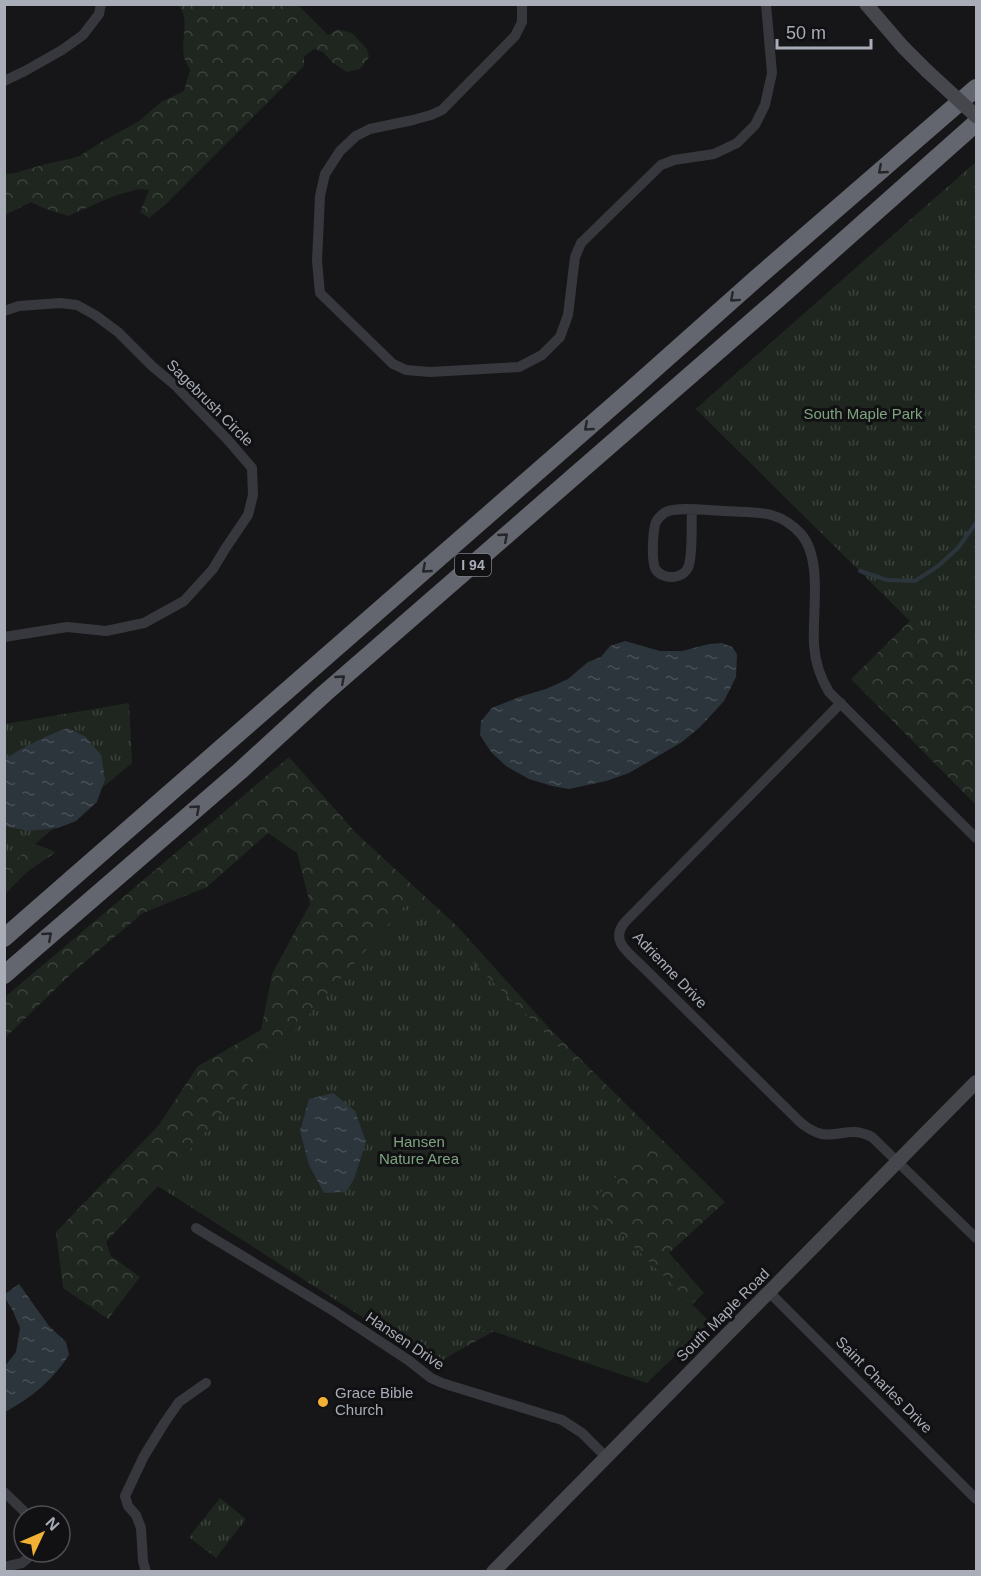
<svg xmlns="http://www.w3.org/2000/svg" width="981" height="1576" font-family="Helvetica,sans-serif">
<style>
.forest{fill:url(#forest-crowns)}
.park{fill:url(#park-tufts)}
.water{fill:url(#water-ripples)}
.lines{fill:none;stroke-linecap:round;stroke-linejoin:round}
.stream{stroke:#2c353c;stroke-width:4}
.street{stroke:#37383d;stroke-width:10}
.secondary{stroke:#45474d;stroke-width:14}
.highway{stroke:#63666e;stroke-width:18}
.secondary-bridge{stroke:#45474d;stroke-width:14}
.oneway{stroke:#26262a}
.poi-dot{fill:#f2b134;stroke:#111113;stroke-width:2}
.labels{text-anchor:middle;stroke-width:6;stroke-linejoin:round;paint-order:stroke}
.shield{fill:#111113;stroke:#7b7e86;stroke-width:1.5}
.shield-label{font-size:14px;font-weight:bold;fill:#a8adb8}
.street-label{font-size:15px;fill:#a8adb8;stroke:#111113}
.park-label{font-size:15px;fill:#7fa381;stroke:#111113}
.poi-label{font-size:15px;fill:#a8adb8;stroke:#111113;text-anchor:start}
</style>
<defs>
<pattern id="forest-crowns" width="20" height="18" patternUnits="userSpaceOnUse" patternTransform="scale(1.5)"><rect width="20" height="18" fill="#1e261f"/><path d="M2 6a3 3 0 1 1 6 0M12 15a3 3 0 1 1 6 0" fill="none" stroke="#3c433d"/></pattern>
<pattern id="park-tufts" width="24" height="20" patternUnits="userSpaceOnUse" patternTransform="scale(1.5)"><rect width="24" height="20" fill="#1e261f"/><path d="M3 7l-1-3M5 7V3M7 7l1-3M15 17l-1-3M17 17v-4M19 17l1-3" fill="none" stroke="#3c433d"/></pattern>
<pattern id="water-ripples" width="26" height="14" patternUnits="userSpaceOnUse" patternTransform="scale(1.5)"><rect width="26" height="14" fill="#2c353c"/><path d="M2 4q2-2 4 0t4 0M15 11q2-2 4 0t4 0" fill="none" stroke="#485056"/></pattern>
</defs>
<rect width="100%" height="100%" fill="#161618"/>
<g class="forest">
<path d="M 178,5 L 298,5 L 328,35 L 338,29 L 352,33 L 367,49 L 369,57 L 360,69 L 347,72 L 333,63 L 323,52 L 314,49 L 304,57 L 304,66 L 165,205 L 149,218 L 140,212 L 149,190 L 139,189 L 114,196 L 68,216 L 43,208 L 31,202 L 5,215 L 5,174 L 15,173 L 46,164 L 78,157 L 103,141 L 139,121 L 161,102 L 184,91 L 190,70 C 188,66 185,61 184,57 C 180,42 191,18 178,5 Z"/>
<path d="M 976,162 L 976,805 L 851,679 L 910,621 L 696,409 Z"/>
<path d="M 289,757 L 356,833 L 457,926 L 551,1030 L 725,1202 L 669,1253 L 704,1293 L 631,1361 L 507,1324 L 438,1362 L 270,1255 L 158,1186 L 106,1242 L 111,1256 L 140,1277 L 108,1319 L 63,1288 L 56,1232 L 158,1126 L 198,1066 L 261,1030 L 272,974 L 310,904 L 297,853 L 268,833 L 207,887 L 143,913 L 73,972 L 5,1038 L 5,997 Z"/>
<path d="M 5,832 L 56,852 L 27,872 L 5,894 Z"/>
</g>
<g class="park">
<path d="M 976,162 L 976,657 L 965,675 L 696,409 Z"/>
<path d="M 129,703 L 132,763 L 5,869 L 5,724 Z"/>
<path d="M 410,900 L 653,1140 L 590,1203 L 710,1322 L 647,1383 L 486,1329 L 437,1365 L 158,1186 Z"/>
<path d="M 220,1498 L 246,1519 L 216,1558 L 189,1537 Z"/>
</g>
<g class="water">
<path d="M 625,641 L 660,651 L 682,651 L 709,644 L 722,643 L 732,647 L 737,654 L 736,677 L 724,701 L 700,727 L 682,742 L 629,773 L 606,781 L 569,789 L 552,786 L 529,779 L 506,766 L 491,752 L 480,735 L 481,721 L 492,708 L 522,696 L 546,689 L 568,679 L 588,662 L 601,657 L 610,646 Z"/>
<path d="M 68,728 L 86,737 L 101,755 L 105,779 L 97,802 L 76,821 L 58,828 L 28,831 L 5,826 L 5,759 C 25,746 45,736 68,728 Z"/>
<path d="M 333,1093 L 355,1111 L 366,1142 L 354,1179 L 346,1192 L 324,1193 L 309,1165 L 300,1131 L 309,1099 Z"/>
<path d="M 19,1284 L 49,1326 L 66,1342 L 69,1355 C 53,1380 31,1398 5,1412 L 5,1366 L 16,1352 L 20,1328 L 13,1311 L 5,1298 L 5,1294 Z"/>
</g>
<g class="lines">
<path class="stream" d="M 860,571 L 887,580 L 915,581 L 938,566 L 958,548 L 976,523"/>
<g class="street">
<path d="M 522,4 L 522,22 L 515,36 L 442,110 L 431,115 L 413,120 L 370,129 L 356,136 L 340,151 L 325,174 L 320,196 L 317,261 L 320,293 L 393,364 L 406,370 L 430,372 L 519,367 L 542,355 L 560,337 L 568,315 L 575,257 L 581,243 L 661,165 L 674,160 L 714,154 L 737,143 L 755,125 L 765,105 L 772,73 L 766,4"/>
<path d="M 4,81 L 25,71 L 62,50 L 83,35 L 99,14 L 101,4"/>
<path d="M 4,311 L 19,306 L 60,303 L 77,305 L 95,315 L 118,332 L 152,366 L 176,386 L 227,439 L 252,468 L 253,495 L 248,515 L 225,549 L 213,569 L 184,601 L 144,623 L 106,631 L 67,627 L 4,637"/>
<path d="M 692,510 C 691,527 693,549 689,565 C 685,579 665,581 656,570 C 651,563 653,534 655,525 C 656,520 662,514 666,512 C 677,506 713,511 725,511 C 757,513 778,509 801,534 C 823,559 812,613 814,645 C 815,662 820,677 829,692 L 976,838"/>
<path d="M 841,703 L 625,922 C 609,941 629,953 643,967 L 800,1122 C 807,1128 813,1132 822,1134 C 841,1137 850,1126 872,1137 L 976,1238"/>
<path d="M 196,1228 L 332,1310 L 408,1360 L 431,1378 L 442,1383 L 562,1420 L 582,1433 L 606,1457"/>
<path d="M 769,1292 L 976,1499"/>
<path d="M 4,1492 L 29,1516"/>
<path d="M 4,1567 L 22,1563 L 35,1552"/>
<path d="M 146,1572 L 143,1561 L 141,1528 L 136,1515 L 128,1506 L 125,1496 L 144,1456 L 165,1422 L 179,1402 L 206,1383"/>
</g>
<g class="secondary">
<path d="M 866,4 L 903,47 L 927,71"/>
<path d="M 493,1572 L 976,1082"/>
</g>
<g class="highway">
<path d="M 4,938 L 631,390 L 758,277 L 976,88"/>
<path d="M 4,975 L 240,771 L 324,694 L 779,298 L 976,123"/>
</g>
<path class="secondary-bridge" d="M 927,71 L 976,116"/>
</g>
<defs><path id="oneway-chevron" d="M-2-3.5L2.5 0L-2 3.5" fill="none" stroke-width="1.6" stroke-linecap="round" stroke-linejoin="round" transform="scale(1.5)"/></defs>
<g class="oneway">
<use href="#oneway-chevron" transform="translate(882 170) rotate(139)"/>
<use href="#oneway-chevron" transform="translate(734 298) rotate(138)"/>
<use href="#oneway-chevron" transform="translate(588 427) rotate(139)"/>
<use href="#oneway-chevron" transform="translate(504 537) rotate(-41)"/>
<use href="#oneway-chevron" transform="translate(426 569) rotate(139)"/>
<use href="#oneway-chevron" transform="translate(341 679) rotate(-41)"/>
<use href="#oneway-chevron" transform="translate(196 809) rotate(-41)"/>
<use href="#oneway-chevron" transform="translate(48 936) rotate(-41)"/>
</g>
<circle class="poi-dot" cx="323" cy="1402" r="6"/>
<g class="labels">
<rect class="shield" x="455" y="554" width="36" height="22" rx="4.5"/>
<g class="shield-label">
<text x="473" y="570">I 94</text>
</g>
<g class="street-label">
<text transform="translate(210 403) rotate(45)" y="5">Sagebrush Circle</text>
<text transform="translate(670 970) rotate(46)" y="5">Adrienne Drive</text>
<text transform="translate(723 1315) rotate(-45)" y="5">South Maple Road</text>
<text transform="translate(405 1341) rotate(34)" y="5">Hansen Drive</text>
<text transform="translate(884 1385) rotate(45)" y="5">Saint Charles Drive</text>
</g>
<g class="park-label">
<text x="863" y="419">South Maple Park</text>
<text x="419" y="1147">Hansen<tspan x="419" dy="17">Nature Area</tspan></text>
</g>
<g class="poi-label">
<text x="335" y="1398">Grace Bible<tspan x="335" dy="17">Church</tspan></text>
</g>
</g>
<rect width="981" height="1576" fill="none" stroke="#a8adb8" stroke-width="12"/>
<g transform="translate(42 1534) rotate(46)"><circle r="28" fill="#111113" stroke="#4d4f55" stroke-width="1.5"/>
<path d="M0-4.5L10 22L0 15L-10 22Z" fill="#f2b134"/>
<text y="-9" font-size="16" font-weight="bold" text-anchor="middle" fill="#a8adb8">N</text>
</g>
<path d="M777 39v9h94v-9" fill="none" stroke="#a8adb8" stroke-width="3"/>
<text x="786" y="39" font-size="18" fill="#a8adb8" stroke="#111113" stroke-width="4.5" paint-order="stroke">50 m</text>
</svg>
